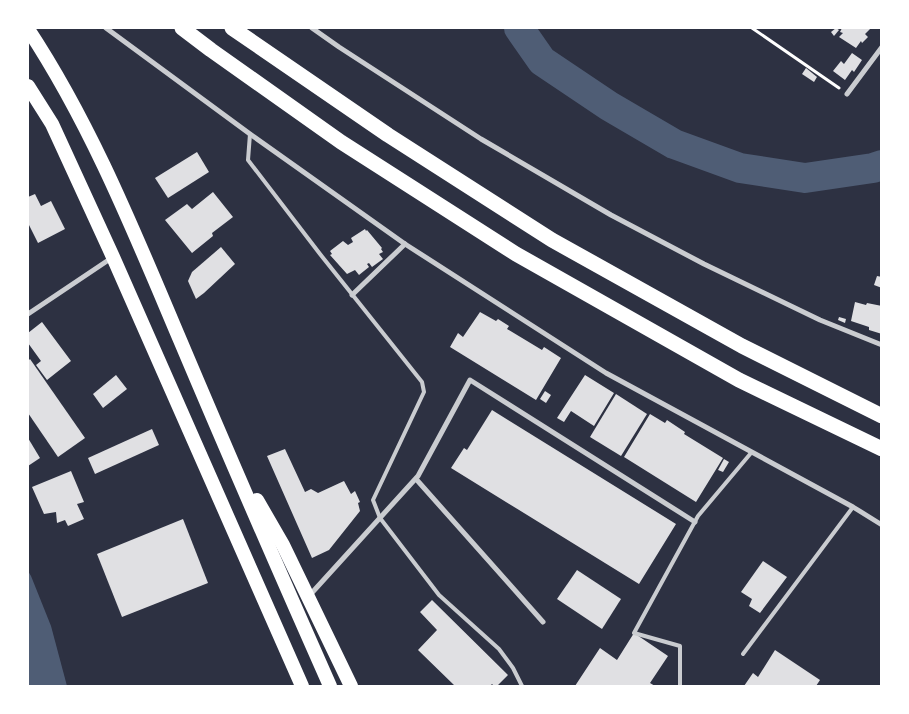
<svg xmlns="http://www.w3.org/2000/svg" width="909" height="714" font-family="Rubik,sans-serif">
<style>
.water{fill:#4f5d75}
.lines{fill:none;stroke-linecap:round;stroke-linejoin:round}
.river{stroke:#4f5d75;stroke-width:30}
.building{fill:#e0e0e3}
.path{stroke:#fff;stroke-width:3}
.service{stroke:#caccd0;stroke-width:4}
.minor{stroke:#caccd0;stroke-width:5}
.trunk{stroke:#fff;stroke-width:14}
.motorway{stroke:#fff;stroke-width:15}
</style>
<rect width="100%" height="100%" fill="#2d3142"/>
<path class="water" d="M 28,571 L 31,576 L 51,626 L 67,686 L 28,686 Z"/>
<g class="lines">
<path class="river" d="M 519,28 L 542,61 L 609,106 L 674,144 L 740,168 L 805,178 L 873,168 L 882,165"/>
</g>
<g class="building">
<path d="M 836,28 L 839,30 L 834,36 L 831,32 Z"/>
<path d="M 842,28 L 871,28 L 865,34 L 868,37 L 862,43 L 861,41 L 856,48 L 839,37 L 843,33 L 840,32 Z"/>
<path d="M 852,53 L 862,60 L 854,72 L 852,70 L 845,80 L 833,71 L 841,61 L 844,64 Z"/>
<path d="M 806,68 L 817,77 L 814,82 L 802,74 Z"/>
<path d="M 197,152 L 209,172 L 168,198 L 155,178 Z"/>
<path d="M 213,192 L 233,217 L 212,233 L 213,236 L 192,253 L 165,220 L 187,204 L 192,209 Z"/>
<path d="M 35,194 L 41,206 L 51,201 L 65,229 L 38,243 L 28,223 L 28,197 Z"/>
<path d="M 365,229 L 366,231 L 367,230 L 382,248 L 381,249 L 383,252 L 379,254 L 383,259 L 372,267 L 369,263 L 367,264 L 369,267 L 359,275 L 355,270 L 347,274 L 330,255 L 332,254 L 330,251 L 343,241 L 348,245 L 353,242 L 351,238 Z"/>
<path d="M 221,247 L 235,264 L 204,293 L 196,299 L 188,281 L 192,272 Z"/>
<path d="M 877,276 L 882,277 L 882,288 L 874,285 Z"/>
<path d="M 855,302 L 866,305 L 867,303 L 882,306 L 882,334 L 869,330 L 869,327 L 851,321 Z"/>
<path d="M 480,312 L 496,321 L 498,319 L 509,326 L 507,329 L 542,350 L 544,347 L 561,358 L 536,400 L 450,347 L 458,333 L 463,337 Z"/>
<path d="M 839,317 L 846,319 L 845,323 L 838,320 Z"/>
<path d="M 42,322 L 71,361 L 47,380 L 36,365 L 41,361 L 28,343 L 28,333 Z"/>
<path d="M 30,359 L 85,438 L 58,457 L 28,413 L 28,361 Z"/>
<path d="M 116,375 L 127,389 L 103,408 L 93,394 Z"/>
<path d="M 585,375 L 614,393 L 594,426 L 571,411 L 564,422 L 557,418 Z"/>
<path d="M 545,391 L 551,395 L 546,403 L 540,399 Z"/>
<path d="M 616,394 L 647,414 L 621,456 L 590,437 Z"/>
<path d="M 492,410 L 676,524 L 639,584 L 451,468 L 464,448 L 467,450 Z"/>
<path d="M 650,414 L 665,423 L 667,420 L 685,432 L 684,434 L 723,458 L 696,502 L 624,457 Z"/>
<path d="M 152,429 L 159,445 L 95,474 L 88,458 Z"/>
<path d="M 28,438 L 40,458 L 28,466 Z"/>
<path d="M 285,449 L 305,492 L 311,489 L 318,493 L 344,481 L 351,494 L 355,491 L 360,502 L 358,503 L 360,511 L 329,550 L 312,558 L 267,456 Z"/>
<path d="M 724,459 L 729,462 L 723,472 L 718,470 Z"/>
<path d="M 71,471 L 84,502 L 77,504 L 84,519 L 68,526 L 65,520 L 57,523 L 56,512 L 44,514 L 32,487 Z"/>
<path d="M 183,519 L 208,583 L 122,617 L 97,554 Z"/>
<path d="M 763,561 L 787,577 L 760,613 L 749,606 L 752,599 L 741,592 Z"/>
<path d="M 577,570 L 621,599 L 602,629 L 557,599 Z"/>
<path d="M 432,600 L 508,675 L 497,686 L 494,686 L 492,684 L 490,686 L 455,686 L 418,650 L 437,630 L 420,612 Z"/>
<path d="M 634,633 L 668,656 L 650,683 L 655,686 L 575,686 L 600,648 L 617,660 Z"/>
<path d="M 775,650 L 820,680 L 816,686 L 744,686 L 753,673 L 758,677 Z"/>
</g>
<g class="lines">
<path class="path" d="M 752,28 L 839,88"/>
<g class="service">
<path d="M 250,134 L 248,160 L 320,254 L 422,382 L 424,392 L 373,500 L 380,518 L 439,595 L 499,649 L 513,668 L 522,686"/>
<path d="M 743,654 L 853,507"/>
<path d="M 680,686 L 680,646 L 634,633 L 698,516 L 751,453"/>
</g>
<g class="minor">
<path d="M 106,28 L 250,134 L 405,244 L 606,373 L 853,507 L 882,525"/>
<path d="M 312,28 L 339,47 L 481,139 L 611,215 L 704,264 L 820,320 L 882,345"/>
<path d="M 847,94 L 882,47"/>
<path d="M 352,295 L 405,244"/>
<path d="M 28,314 L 113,257"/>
<path d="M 416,479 L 543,622"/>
<path d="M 309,596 L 418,476 L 470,380 L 695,522"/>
</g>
<g class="trunk">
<path d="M 28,29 C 92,126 135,234 180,340 C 229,456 279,571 330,686"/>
<path d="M 28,86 L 52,124 L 113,257 L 302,686"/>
<path d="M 257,500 L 283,545 L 351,686"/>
</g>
<g class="motorway">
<path d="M 182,28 L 211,50 L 341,142 L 516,254 L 739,380 L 882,449"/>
<path d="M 232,28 L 388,135 L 552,240 L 742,346 L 882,416"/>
</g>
</g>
<rect width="909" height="714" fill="none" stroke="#ffffff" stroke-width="58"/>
</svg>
